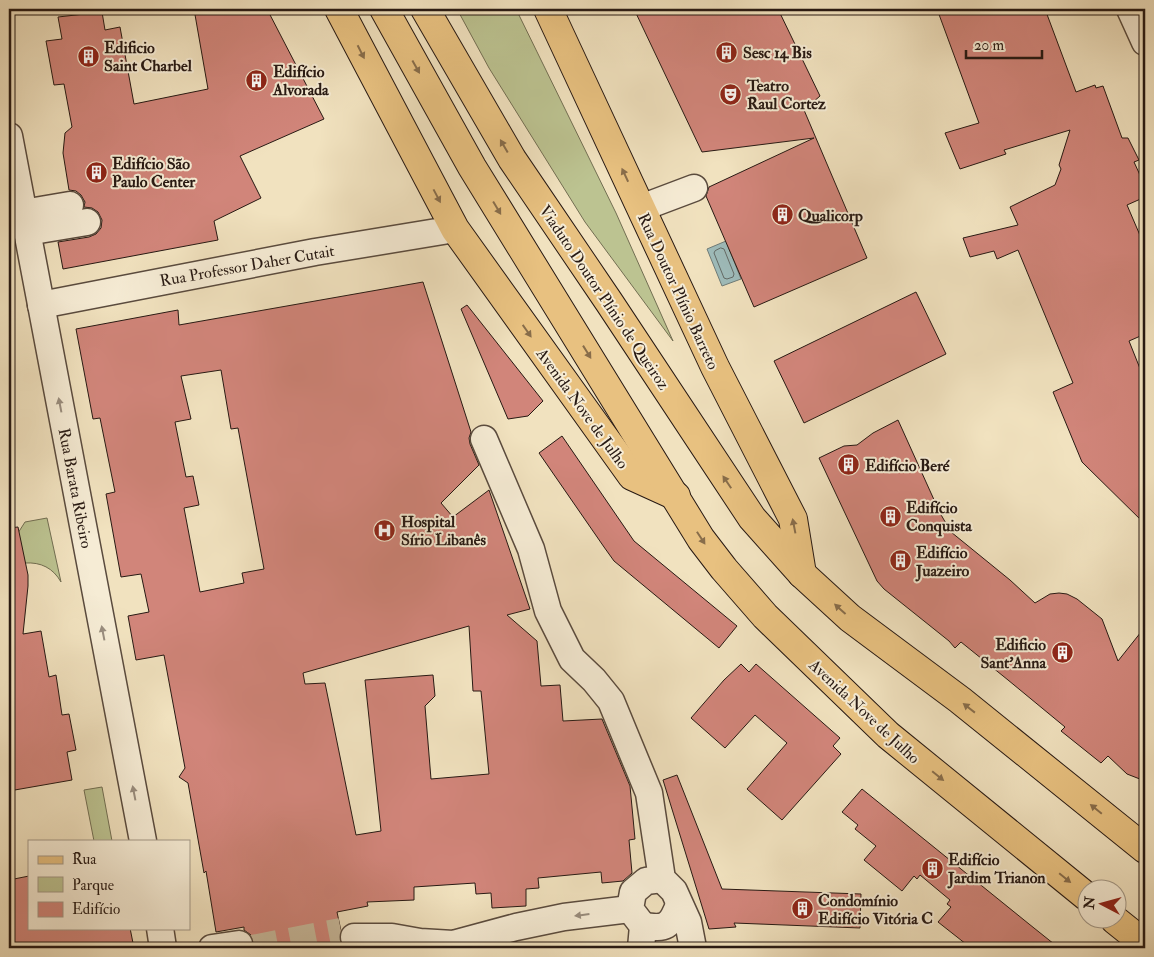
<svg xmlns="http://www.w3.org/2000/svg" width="1154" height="957" font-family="'IM FELL Double Pica',serif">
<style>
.green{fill:#bcc391;stroke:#726e52}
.water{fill:#9ebcbb;stroke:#6e7b78}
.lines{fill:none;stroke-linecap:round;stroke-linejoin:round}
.shore{stroke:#626a67;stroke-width:1}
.building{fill:#d1857a;stroke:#271913;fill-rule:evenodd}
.minor-tunnel{stroke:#c9ba9d;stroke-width:26;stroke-dasharray:26 13;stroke-linecap:butt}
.minor-casing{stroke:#5a4b3e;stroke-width:29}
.major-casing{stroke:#271913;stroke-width:30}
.minor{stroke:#f6ecd5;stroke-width:26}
.major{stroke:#e8c180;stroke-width:28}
.oneway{fill:#886d4a}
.oneway2{fill:#998d7e}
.labels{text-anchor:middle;stroke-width:4;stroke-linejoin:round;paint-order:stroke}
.poi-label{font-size:16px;font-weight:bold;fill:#271913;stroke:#f6ecd5;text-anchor:start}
.street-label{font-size:16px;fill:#271913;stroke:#f6ecd5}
</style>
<rect width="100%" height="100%" fill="#f1e2bf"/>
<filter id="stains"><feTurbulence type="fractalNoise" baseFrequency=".004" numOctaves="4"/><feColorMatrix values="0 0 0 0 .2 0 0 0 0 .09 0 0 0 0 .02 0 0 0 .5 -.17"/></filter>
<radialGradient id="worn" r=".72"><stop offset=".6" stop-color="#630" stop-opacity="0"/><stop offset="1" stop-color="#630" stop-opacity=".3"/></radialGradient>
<g class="green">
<path d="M 457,9 L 516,9 L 616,213 L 673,341 L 585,222 L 489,68 Z"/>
<path d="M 47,518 L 61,582 C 53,568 41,562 25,563 L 18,533 L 25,522 Z"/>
<path d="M 102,787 L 112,841 L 94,841 L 84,790 Z"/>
</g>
<path class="water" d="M 726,241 L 741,279 L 722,286 L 707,249 Z"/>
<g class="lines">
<path class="shore" d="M 721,248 L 724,249 L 734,274 L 733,277 L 727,279 L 724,278 L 714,253 L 715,251 Z"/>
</g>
<g class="building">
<path d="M 194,9 L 267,9 L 324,119 L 240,156 L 261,198 L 214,221 L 218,240 L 63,269 L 58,242 L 89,237 L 96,234 L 101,228 L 102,220 L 98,212 L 92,208 L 84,207 L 85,202 L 81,195 L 76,191 L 69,190 L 63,153 L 65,133 L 72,127 L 64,84 L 54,85 L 46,41 L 62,39 L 58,17 L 102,12 L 105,30 L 120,27 L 134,104 L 208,89 Z"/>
<path d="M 634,9 L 778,9 L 820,96 L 804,110 L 867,258 L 754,307 L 706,196 L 709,187 L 814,138 L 702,152 Z"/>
<path d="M 937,9 L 1045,9 L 1076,92 L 1095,85 L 1096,88 L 1103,86 L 1122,138 L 1128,138 L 1139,160 L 1134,162 L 1145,186 L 1145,197 L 1127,205 L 1145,247 L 1145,334 L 1129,341 L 1145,381 L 1145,524 L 1082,462 L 1053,392 L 1073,383 L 1018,250 L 997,259 L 994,251 L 970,257 L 963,238 L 1018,225 L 1010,207 L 1055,185 L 1061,169 L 1059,165 L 1070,130 L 1004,150 L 1006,154 L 960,169 L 945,133 L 979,123 Z"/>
<path d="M 423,282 L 471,432 L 469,438 L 470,444 L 479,465 L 441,503 L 453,517 L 489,490 L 530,609 L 507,615 L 537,641 L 541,686 L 560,685 L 563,721 L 602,719 L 630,786 L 635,839 L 629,840 L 632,873 L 623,881 L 602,883 L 601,872 L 538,878 L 539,888 L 526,889 L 526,906 L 492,908 L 491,893 L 476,894 L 475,883 L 414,887 L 414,900 L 367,902 L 368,906 L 337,912 L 341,931 L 339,937 L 344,948 L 253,948 L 254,941 L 251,935 L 244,930 L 244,927 L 216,932 L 206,871 L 204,873 L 188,783 L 179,777 L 185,768 L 164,655 L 136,660 L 128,616 L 149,612 L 141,574 L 121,577 L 106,494 L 115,492 L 100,418 L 93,419 L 76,329 L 178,310 L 179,325 ZM 221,370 L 231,429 L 238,428 L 264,569 L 242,573 L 244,583 L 200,592 L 184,508 L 199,505 L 193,476 L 186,477 L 175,422 L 191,419 L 181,376 ZM 469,626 L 473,691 L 481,691 L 489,774 L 431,779 L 425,706 L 435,696 L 433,675 L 365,680 L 381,831 L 356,835 L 325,683 L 305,684 L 303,673 Z"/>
<path d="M 916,292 L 946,354 L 804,423 L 774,361 Z"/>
<path d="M 467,305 L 543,401 L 528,416 L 508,419 L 461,309 Z"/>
<path d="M 898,420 L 940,513 L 951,532 L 1010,580 L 1035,603 L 1050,594 L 1059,593 L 1067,594 L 1077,599 L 1102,619 L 1118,661 L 1145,627 L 1145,781 L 1127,774 L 1108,756 L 1101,763 L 1061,731 L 1065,727 L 1008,680 L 961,642 L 955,648 L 949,641 L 884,589 L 877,581 L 819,458 L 844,446 L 857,445 L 873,433 Z"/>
<path d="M 562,436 L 634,541 L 737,626 L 719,648 L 614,561 L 604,547 L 539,453 Z"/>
<path d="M 18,527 L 28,575 L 28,586 L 23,634 L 41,631 L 49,677 L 56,675 L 62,715 L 69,714 L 76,750 L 67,752 L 72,780 L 9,791 L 9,528 Z"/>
<path d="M 741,664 L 749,672 L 756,664 L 840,738 L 833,746 L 841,754 L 782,820 L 747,789 L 787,743 L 755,715 L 725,748 L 691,718 L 724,680 Z"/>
<path d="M 677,775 L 722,889 L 861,894 L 860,928 L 734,923 L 736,927 L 709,929 L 663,780 Z"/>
<path d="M 862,789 L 1029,924 L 1059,948 L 971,948 L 938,922 L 951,907 L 947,904 L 950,900 L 920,875 L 917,879 L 914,876 L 902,891 L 864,860 L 876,846 L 855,829 L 858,825 L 842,812 Z"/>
<path d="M 29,876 L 29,928 L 130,928 L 134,948 L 9,948 L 9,880 Z"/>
</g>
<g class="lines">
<path class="minor-tunnel" d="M 252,948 L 341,931"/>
<defs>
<g id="minor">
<path d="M 1130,9 L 1145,42"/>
<path d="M 9,136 L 143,841"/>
<path d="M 641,208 L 694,188"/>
<path d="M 23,213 L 70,205"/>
<path d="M 27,232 L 87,222"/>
<path d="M 41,305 L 315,252 L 455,229"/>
<path d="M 484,439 L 531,549 L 548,611 L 572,659 L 594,680 L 611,701 L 649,793 L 662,879 L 674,891 L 688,922 L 693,948"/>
<path d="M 643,926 C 666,929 670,927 679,905"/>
<path d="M 160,928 L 163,948"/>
<path d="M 354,937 L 392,937 L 420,942 L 453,944 L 516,927 L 564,917 L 630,909"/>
<path d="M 212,948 L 239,944"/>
<path d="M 641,948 L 643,926 L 630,909 L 633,892 L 646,881 L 662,879"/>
</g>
<g id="major">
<path d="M 339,9 L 455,229 L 632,476 L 676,496"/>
<path d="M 384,9 L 472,167 L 701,539 L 724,569 L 765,616 L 888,735 L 1086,896"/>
<path d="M 425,9 L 512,159 L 609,302 L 752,518 L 802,574 L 850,618 L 960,700 L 1145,849"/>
<path d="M 548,9 L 715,367 L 793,519 L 802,574"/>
<path d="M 1115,920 L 1145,944"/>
</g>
</defs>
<use href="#minor" class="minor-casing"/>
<use href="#major" class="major-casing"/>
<use href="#minor" class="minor"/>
<use href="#major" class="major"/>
</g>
<defs><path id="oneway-solid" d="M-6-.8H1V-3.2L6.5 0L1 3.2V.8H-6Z" transform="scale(1.25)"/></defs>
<g class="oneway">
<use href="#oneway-solid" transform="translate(361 52) rotate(63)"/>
<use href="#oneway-solid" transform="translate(416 67) rotate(61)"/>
<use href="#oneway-solid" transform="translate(504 146) rotate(-120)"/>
<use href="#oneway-solid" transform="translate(625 175) rotate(-115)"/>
<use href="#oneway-solid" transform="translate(437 196) rotate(62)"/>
<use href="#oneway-solid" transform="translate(497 208) rotate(59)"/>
<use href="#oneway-solid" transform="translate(527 331) rotate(55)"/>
<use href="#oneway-solid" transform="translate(587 352) rotate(58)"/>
<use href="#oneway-solid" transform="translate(727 482) rotate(-124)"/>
<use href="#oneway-solid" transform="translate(794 526) rotate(-101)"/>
<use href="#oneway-solid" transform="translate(701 538) rotate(57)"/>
<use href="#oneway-solid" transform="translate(840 609) rotate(-138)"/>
<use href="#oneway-solid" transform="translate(969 708) rotate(-142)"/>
<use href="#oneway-solid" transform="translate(938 776) rotate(39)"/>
<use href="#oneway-solid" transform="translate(1096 809) rotate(-141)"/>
<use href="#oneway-solid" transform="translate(1065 878) rotate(39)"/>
</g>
<g class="oneway2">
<use href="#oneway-solid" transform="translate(60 405) rotate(-101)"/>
<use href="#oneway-solid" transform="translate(103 633) rotate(-101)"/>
<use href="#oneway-solid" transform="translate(134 793) rotate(-101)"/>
<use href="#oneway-solid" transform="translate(582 915) rotate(173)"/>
</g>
<defs>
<symbol id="building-disc" viewBox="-11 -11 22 22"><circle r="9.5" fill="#8f2418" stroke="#f6ecd5"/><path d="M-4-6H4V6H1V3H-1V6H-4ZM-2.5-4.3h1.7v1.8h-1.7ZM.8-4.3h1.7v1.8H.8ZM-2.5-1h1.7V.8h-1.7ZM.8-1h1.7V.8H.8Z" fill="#fff"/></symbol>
<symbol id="theatre-disc" viewBox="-11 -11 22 22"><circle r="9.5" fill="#8f2418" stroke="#f6ecd5"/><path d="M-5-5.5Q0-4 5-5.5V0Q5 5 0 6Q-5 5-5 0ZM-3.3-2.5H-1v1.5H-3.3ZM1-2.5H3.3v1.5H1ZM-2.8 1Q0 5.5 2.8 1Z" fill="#fff"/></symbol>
<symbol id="hospital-disc" viewBox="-11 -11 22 22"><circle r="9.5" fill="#8f2418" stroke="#f6ecd5"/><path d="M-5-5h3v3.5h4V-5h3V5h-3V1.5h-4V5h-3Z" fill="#fff"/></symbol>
</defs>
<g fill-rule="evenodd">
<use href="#building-disc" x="714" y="40" width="25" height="25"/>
<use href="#building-disc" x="76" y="44" width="25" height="25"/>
<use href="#building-disc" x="244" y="68" width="25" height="25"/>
<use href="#theatre-disc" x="718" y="82" width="25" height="25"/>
<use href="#building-disc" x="84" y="160" width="25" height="25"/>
<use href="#building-disc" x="770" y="202" width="25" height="25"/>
<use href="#building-disc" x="836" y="452" width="25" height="25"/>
<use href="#building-disc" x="878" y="504" width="25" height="25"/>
<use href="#hospital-disc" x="372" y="518" width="25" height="25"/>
<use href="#building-disc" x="888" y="548" width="25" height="25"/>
<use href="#building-disc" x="1050" y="640" width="25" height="25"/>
<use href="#building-disc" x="920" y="856" width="25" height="25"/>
<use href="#building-disc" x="790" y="896" width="25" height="25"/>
</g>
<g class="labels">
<g class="poi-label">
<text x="104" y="53">Edificio<tspan x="104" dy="18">Saint Charbel</tspan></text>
<text x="743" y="58">Sesc 14 Bis</text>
<text x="273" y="77">Edifício<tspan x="273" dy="18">Alvorada</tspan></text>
<text x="747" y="91">Teatro<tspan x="747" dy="18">Raul Cortez</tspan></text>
<text x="112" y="169">Edifício São<tspan x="112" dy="18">Paulo Center</tspan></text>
<text x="798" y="221">Qualicorp</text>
<text x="865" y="471">Edifício Beré</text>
<text x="906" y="513">Edifício<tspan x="906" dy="18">Conquista</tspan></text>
<text x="401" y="527">Hospital<tspan x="401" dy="18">Sírio Libanês</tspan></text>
<text x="916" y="558">Edifício<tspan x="916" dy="18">Juazeiro</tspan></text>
<text x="1046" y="650" text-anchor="end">Edificio<tspan x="1046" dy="18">Sant'Anna</tspan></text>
<text x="948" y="865">Edifício<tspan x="948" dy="18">Jardim Trianon</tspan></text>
<text x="818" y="906">Condomínio<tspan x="818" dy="18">Edifício Vitória C</tspan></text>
</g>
<g class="street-label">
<text transform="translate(247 265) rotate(-10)" y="6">Rua Professor Daher Cutait</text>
<text transform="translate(679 291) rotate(65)" y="6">Rua Doutor Plínio Barreto</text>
<text transform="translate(605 297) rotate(56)" y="6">Viaduto Doutor Plínio de Queiroz</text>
<text transform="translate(583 408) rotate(54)" y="6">Avenida Nove de Julho</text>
<text transform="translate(76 488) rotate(79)" y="6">Rua Barata Ribeiro</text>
<text transform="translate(865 711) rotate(43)" y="6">Avenida Nove de Julho</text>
</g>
</g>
<rect width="1154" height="957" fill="none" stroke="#f1e2bf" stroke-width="30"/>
<rect x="10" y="10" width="1134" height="937" fill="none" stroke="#271913" stroke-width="2.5"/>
<rect x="15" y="15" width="1124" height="927" fill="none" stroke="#271913"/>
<rect x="28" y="840" width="162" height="90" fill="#f6ecd5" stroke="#a39887"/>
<rect x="38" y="856" width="25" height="8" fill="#e8c180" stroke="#a39887"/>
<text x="72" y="864" font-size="15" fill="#271913">Rua</text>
<rect x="38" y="877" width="25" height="15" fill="#bcc391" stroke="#a39887"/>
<text x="72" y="890" font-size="15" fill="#271913">Parque</text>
<rect x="38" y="902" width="25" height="15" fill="#d1857a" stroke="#a39887"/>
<text x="72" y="914" font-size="15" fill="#271913">Edifício</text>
<g transform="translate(1102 904) rotate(276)"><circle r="24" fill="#f6ecd5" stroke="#a39887"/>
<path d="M0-4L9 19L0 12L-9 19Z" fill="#8f2418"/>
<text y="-8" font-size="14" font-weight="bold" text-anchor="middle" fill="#271913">N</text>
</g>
<path d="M966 50v8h76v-8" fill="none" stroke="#271913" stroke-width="2.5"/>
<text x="974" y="50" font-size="15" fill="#271913" stroke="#f6ecd5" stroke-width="4" paint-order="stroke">20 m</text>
<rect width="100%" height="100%" filter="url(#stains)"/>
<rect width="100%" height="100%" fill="url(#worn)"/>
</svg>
